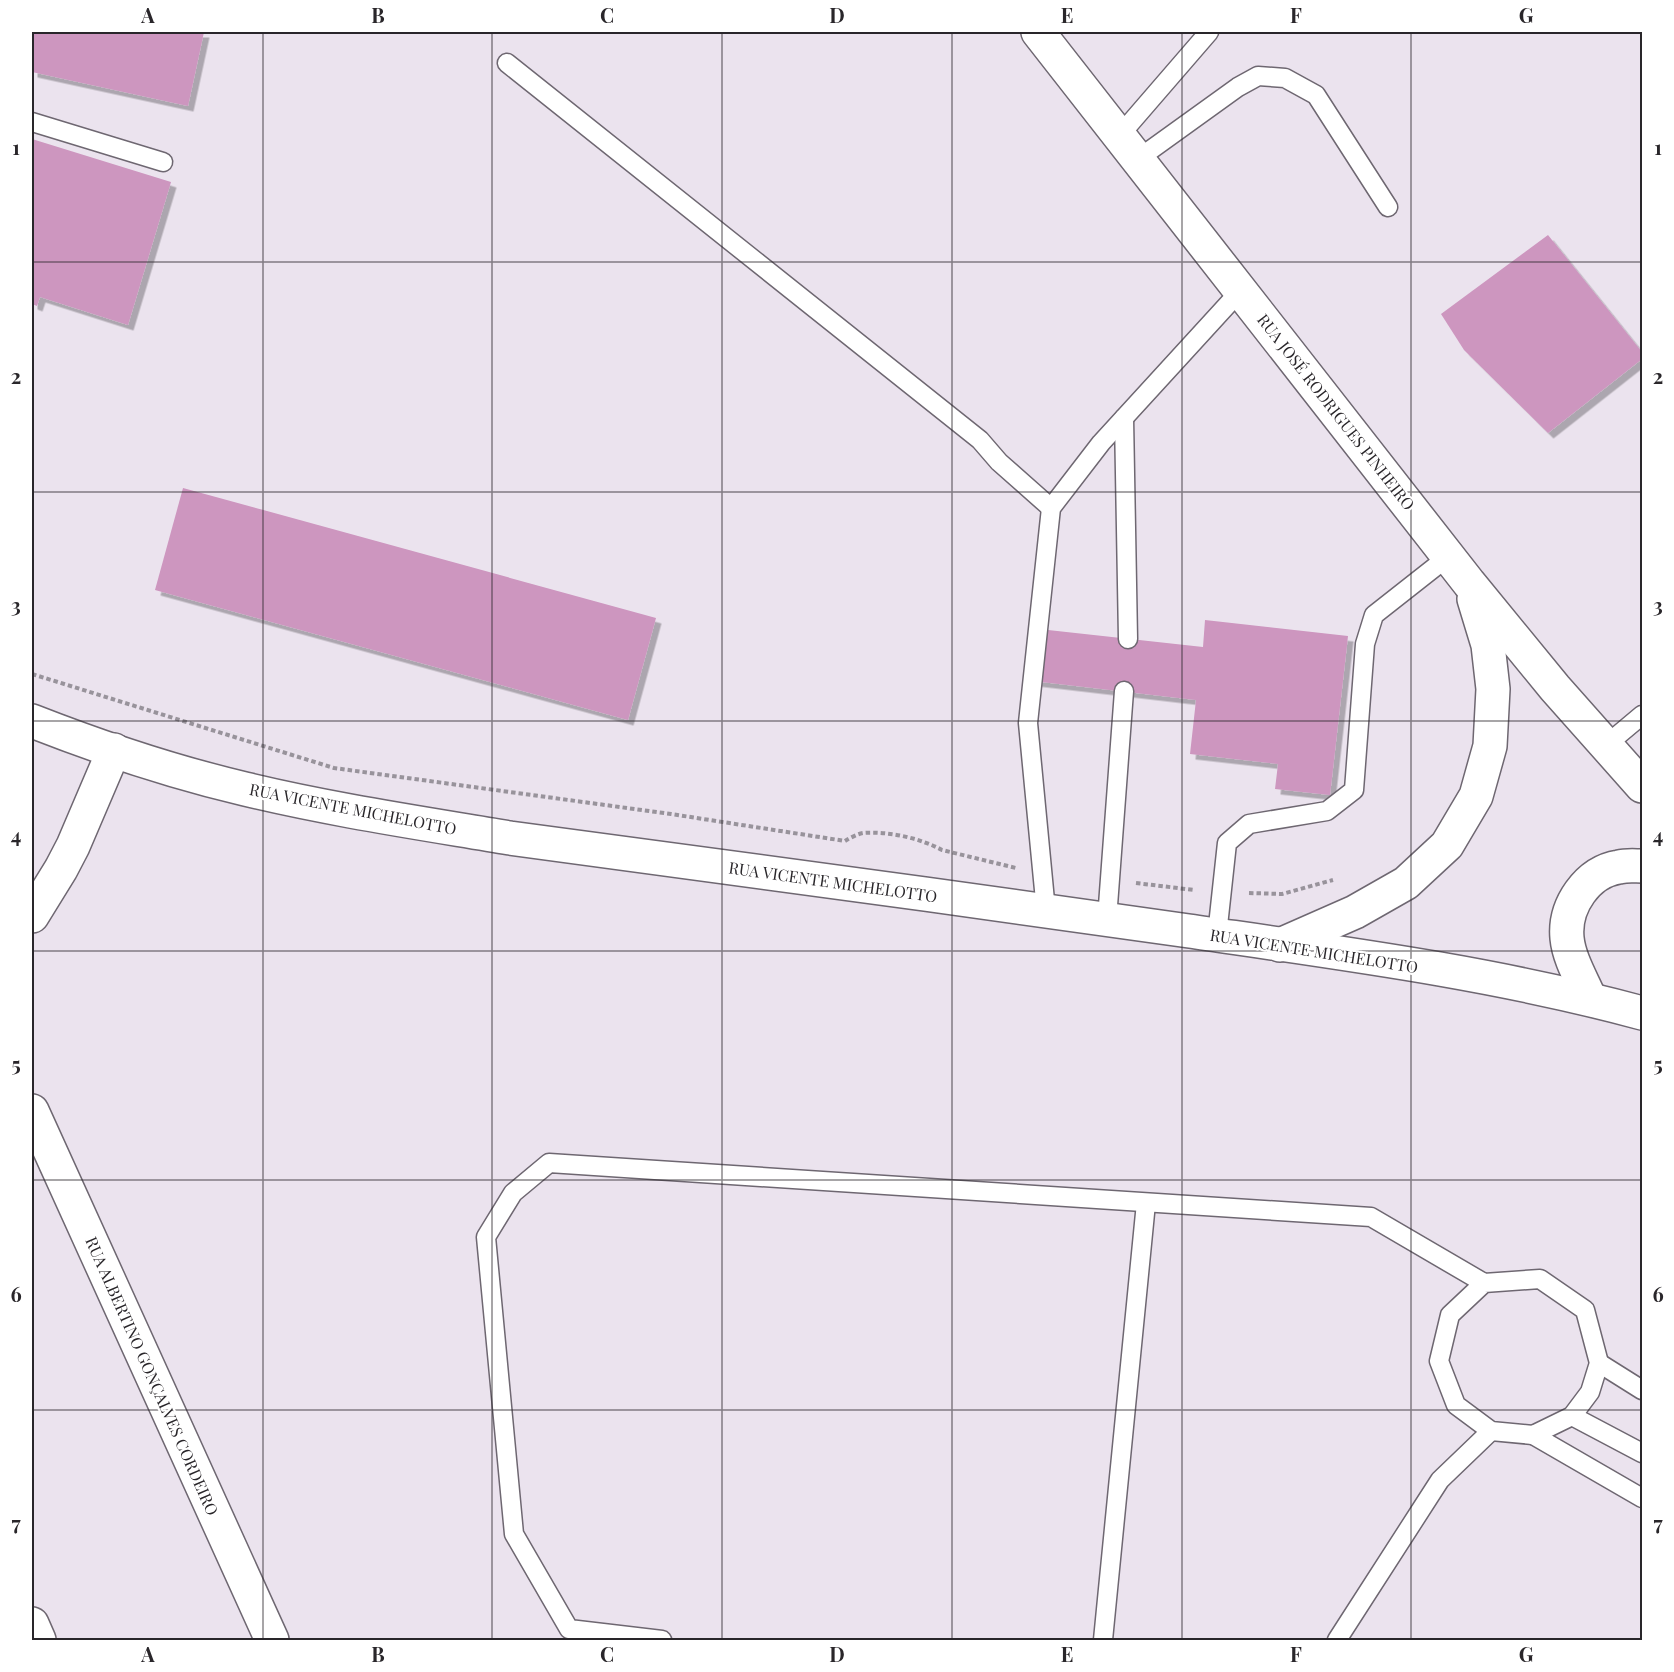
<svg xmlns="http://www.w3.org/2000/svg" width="1674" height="1672" font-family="'Playfair Display',serif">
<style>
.building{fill:#cd96bf;filter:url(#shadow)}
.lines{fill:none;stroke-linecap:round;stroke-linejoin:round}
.lane-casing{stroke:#6e6771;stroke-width:21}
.street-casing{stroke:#6e6771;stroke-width:36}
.secondary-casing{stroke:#6e6771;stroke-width:36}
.path{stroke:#98939b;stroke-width:4;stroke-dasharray:4.5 3;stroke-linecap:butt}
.lane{stroke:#fff;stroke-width:18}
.street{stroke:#fff;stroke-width:33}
.secondary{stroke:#fff;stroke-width:33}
.grid{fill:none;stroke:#29262a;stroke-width:1.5;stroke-opacity:0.55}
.labels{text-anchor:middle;stroke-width:4.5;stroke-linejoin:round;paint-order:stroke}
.street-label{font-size:16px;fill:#29262a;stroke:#fff}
.neatline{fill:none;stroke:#29262a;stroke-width:2}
.grid-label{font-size:20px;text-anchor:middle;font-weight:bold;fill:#29262a}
</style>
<defs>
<filter id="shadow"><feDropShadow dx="5.5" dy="5.5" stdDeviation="0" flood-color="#0004"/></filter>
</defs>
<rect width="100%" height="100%" fill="#ebe3ee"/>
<g class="building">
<path d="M 32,32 L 204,32 L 188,106 L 32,72 Z"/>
<path d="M 32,139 L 171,182 L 128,325 L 40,297 L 37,306 L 32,304 Z"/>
<path d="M 1548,235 L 1642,352 L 1642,359 L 1548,433 L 1464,350 L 1441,314 Z"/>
<path d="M 183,488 L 656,618 L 628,720 L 155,590 Z"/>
<path d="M 1205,620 L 1348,636 L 1330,795 L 1275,789 L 1278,764 L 1190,754 L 1196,700 L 1033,681 L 1039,629 L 1203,647 Z"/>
</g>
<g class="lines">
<defs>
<g id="lane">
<path d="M 507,63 L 980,440 L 999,462 L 1051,508"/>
<path d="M 32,122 L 163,162"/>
<path d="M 1120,135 L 1209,32"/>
<path d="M 1138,159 L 1238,87 L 1258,76 L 1285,78 L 1316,95 L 1388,207"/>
<path d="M 1124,418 L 1128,639"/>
<path d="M 1605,746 L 1642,715"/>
<path d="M 1046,911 L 1028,723 L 1051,508 L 1101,443 L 1241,290"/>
<path d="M 1107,919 L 1124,691"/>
<path d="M 1217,935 L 1227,843 L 1249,824 L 1327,811 L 1354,790 L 1365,644 L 1374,615 L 1449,556"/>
<path d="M 1599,1363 L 1642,1390"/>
<path d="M 1572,1416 L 1642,1453"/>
<path d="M 1533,1435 L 1642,1498"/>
<path d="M 662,1640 L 569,1629 L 514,1534 L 486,1237 L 513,1193 L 549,1163 L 1371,1217 L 1484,1283 L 1540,1279 L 1585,1310 L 1599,1363 L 1590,1392 L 1572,1416 L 1533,1435 L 1491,1431 L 1456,1405 L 1439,1361 L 1450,1315 L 1484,1283"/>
<path d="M 1103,1640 L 1146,1203"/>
<path d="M 1337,1640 L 1440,1480 L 1491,1431"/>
</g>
<g id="street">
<path d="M 32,916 L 61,869 L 73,846 L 114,750"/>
<path d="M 32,1111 L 272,1640"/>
<path d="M 32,1624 L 39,1640"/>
</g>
<g id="secondary">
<path d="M 1038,32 L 1469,583 L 1555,688 L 1642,786"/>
<path d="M 32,721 C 101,748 173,772 245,789 C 332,810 421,823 510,838 C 736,869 963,898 1189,931 C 1341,953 1495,973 1642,1013"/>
<path d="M 1280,945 L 1355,912 L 1406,883 L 1447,845 L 1476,796 L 1490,746 L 1493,689 L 1488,645 L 1474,599"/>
<path d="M 1590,999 C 1582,980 1569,959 1567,938 C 1564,906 1587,872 1619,867 C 1627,865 1635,866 1642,866"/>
</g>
</defs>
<use href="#lane" class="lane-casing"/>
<use href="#street" class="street-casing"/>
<use href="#secondary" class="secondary-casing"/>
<g class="path">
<path d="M 32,674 L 334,768 L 671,814 L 845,841 C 850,838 857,834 863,833 C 888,831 920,838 942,850 L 1016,868"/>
<path d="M 1136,883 L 1194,890"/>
<path d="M 1249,893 L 1282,894 L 1333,880"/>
</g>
<use href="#lane" class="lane"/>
<use href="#street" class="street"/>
<use href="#secondary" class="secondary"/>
</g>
<path class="grid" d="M 263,32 L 263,1640M 492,32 L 492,1640M 722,32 L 722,1640M 952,32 L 952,1640M 1182,32 L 1182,1640M 1411,32 L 1411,1640M 32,262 L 1642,262M 32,492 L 1642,492M 32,721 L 1642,721M 32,951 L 1642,951M 32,1180 L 1642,1180M 32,1410 L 1642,1410"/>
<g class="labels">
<g class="street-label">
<text transform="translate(1336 412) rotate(52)" y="6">RUA JOSÉ RODRIGUES PINHEIRO</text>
<text transform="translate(353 809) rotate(11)" y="6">RUA VICENTE MICHELOTTO</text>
<text transform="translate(833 882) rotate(8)" y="6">RUA VICENTE MICHELOTTO</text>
<text transform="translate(1314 951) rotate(9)" y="6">RUA VICENTE MICHELOTTO</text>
<text transform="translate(152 1376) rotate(66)" y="6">RUA ALBERTINO GONÇALVES CORDEIRO</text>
</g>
</g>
<rect width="1674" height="1672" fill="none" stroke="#ffffff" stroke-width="66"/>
<rect x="33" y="33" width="1608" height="1606" class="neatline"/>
<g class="grid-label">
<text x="148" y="23">A</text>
<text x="378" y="23">B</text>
<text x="607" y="23">C</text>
<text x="837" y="23">D</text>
<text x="1067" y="23">E</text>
<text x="1296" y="23">F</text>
<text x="1526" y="23">G</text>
<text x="16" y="155">1</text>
<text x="1658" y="155">1</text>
<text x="16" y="384">2</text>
<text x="1658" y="384">2</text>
<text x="16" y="613">3</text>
<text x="1658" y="613">3</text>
<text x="16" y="843">4</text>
<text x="1658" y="843">4</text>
<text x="16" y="1072">5</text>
<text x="1658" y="1072">5</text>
<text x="16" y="1302">6</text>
<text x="1658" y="1302">6</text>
<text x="16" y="1531">7</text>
<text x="1658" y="1531">7</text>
<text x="148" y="1662">A</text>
<text x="378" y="1662">B</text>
<text x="607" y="1662">C</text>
<text x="837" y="1662">D</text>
<text x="1067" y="1662">E</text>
<text x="1296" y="1662">F</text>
<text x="1526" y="1662">G</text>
</g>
</svg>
